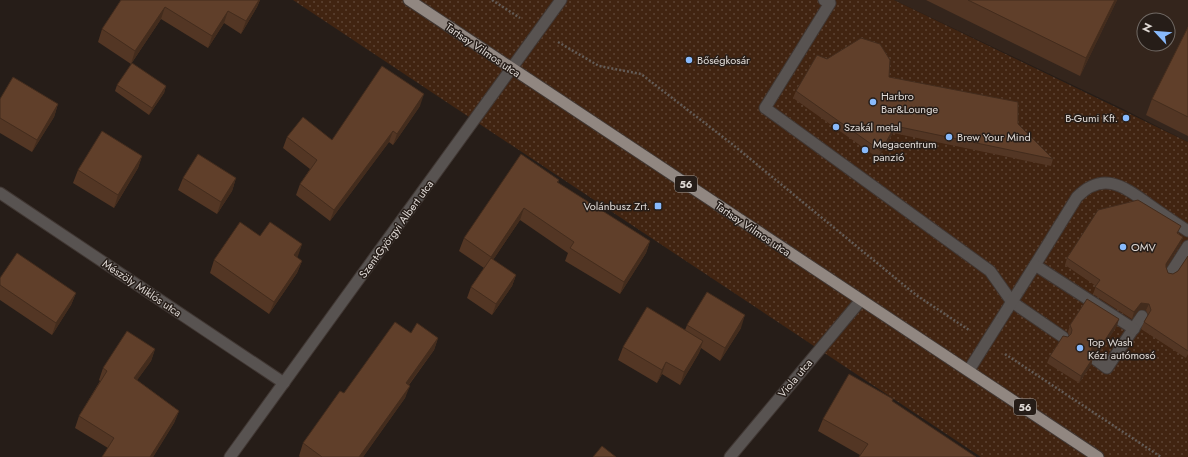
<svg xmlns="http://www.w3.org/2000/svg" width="1188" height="457" font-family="Jost,sans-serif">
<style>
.built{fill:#34251c;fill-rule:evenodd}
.green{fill:url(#green-dots)}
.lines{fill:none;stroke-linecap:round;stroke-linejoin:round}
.service-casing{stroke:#403733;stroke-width:13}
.minor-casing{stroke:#403733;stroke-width:13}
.primary-casing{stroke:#403733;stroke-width:13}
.path{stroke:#635b56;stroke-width:2.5;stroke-dasharray:2 2;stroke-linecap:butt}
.service{stroke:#585351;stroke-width:11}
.minor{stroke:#585351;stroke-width:11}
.primary{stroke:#918781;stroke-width:11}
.wall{fill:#533624}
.shaded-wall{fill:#432c1d}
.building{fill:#603f2a;stroke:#432c1d}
.poi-dot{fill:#89bafc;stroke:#261d18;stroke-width:1.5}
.labels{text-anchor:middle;stroke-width:3;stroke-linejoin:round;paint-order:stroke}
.shield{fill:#261d18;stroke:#a8a19d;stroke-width:1}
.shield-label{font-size:10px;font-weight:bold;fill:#e0dad6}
.street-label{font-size:11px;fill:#e0dad6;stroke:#261d18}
.poi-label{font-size:11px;fill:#e0dad6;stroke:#261d18;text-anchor:start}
</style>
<defs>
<pattern id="green-dots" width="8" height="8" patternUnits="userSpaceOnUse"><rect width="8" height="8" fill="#412411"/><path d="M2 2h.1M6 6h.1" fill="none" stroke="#5c4333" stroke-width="1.8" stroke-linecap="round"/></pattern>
</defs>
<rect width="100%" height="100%" fill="#261d18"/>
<path class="built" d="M 894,0 L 1188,0 L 1188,142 L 1123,109 ZM 1144,20 L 1168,20 L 1168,44 L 1144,44 Z"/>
<path class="green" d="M 293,0 L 894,0 L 1188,142 L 1188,457 L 981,457 Z"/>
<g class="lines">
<defs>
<g id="service">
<path d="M 824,0 L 830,3 L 765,108 L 990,271 L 1012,302 L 1063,337"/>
<path d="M 1035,265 L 1077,197 C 1103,171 1123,186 1147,203 C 1161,213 1174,222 1188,231"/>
<path d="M 1170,274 L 1188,246"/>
<path d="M 1095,359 L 1107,368 L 1142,316"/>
<path d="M 969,370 L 1035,265 L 1134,329"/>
</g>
<g id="minor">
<path d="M 0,193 L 284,383"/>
<path d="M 230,457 L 561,0"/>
<path d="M 730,457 L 861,300"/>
</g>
<path id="primary" d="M 409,0 L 1098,457"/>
</defs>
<use href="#service" class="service-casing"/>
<use href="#minor" class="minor-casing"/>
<use href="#primary" class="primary-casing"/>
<g class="path">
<path d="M 492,0 L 520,18"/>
<path d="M 558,42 L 599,66 L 641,74 L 732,144 L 916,295 L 969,330"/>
<path d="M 1005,354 L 1161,457"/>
</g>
<use href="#service" class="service"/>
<use href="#minor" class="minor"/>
<use href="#primary" class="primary"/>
</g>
<g class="wall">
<path d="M 121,0 L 260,0 L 257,7 L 241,34 L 224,23 L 208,48 L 161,19 L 131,64 L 98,42 L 102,29 Z"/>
<path d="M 926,0 L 1117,0 L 1080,76 Z"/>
<path d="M 1188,27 L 1188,136 L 1146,115 L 1152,99 Z"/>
<path d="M 827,59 L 889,77 L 1018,124 L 1053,159 L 1051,166 L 893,133 L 878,158 L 793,98 L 796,91 Z"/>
<path d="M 117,85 L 166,86 L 164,93 L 149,115 L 115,91 Z"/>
<path d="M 0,99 L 58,104 L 54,117 L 32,152 L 0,133 Z"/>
<path d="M 420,106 L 393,145 L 389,142 L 330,221 L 296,195 L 300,184 L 310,169 L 283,148 L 287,137 L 332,140 Z"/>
<path d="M 142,156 L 138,168 L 114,208 L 73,183 L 78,170 Z"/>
<path d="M 183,178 L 236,178 L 232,191 L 217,214 L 178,190 Z"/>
<path d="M 559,180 L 558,183 L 650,241 L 646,253 L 620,294 L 565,261 L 568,253 L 520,220 L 493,260 L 516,275 L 512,286 L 492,315 L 467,298 L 471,287 L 484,268 L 459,251 L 464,238 Z"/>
<path d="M 1178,234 L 1181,244 L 1166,268 L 1168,273 L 1173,274 L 1178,271 L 1188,256 L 1188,354 L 1186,358 L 1141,329 L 1144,322 L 1148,315 L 1146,310 L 1139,310 L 1132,319 L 1093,294 L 1096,286 L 1065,265 L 1067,258 Z"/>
<path d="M 260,236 L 302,244 L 297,257 L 302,261 L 297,273 L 269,314 L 210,273 L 214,260 Z"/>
<path d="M 0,278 L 76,293 L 71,305 L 52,335 L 0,300 Z"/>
<path d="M 687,325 L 741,328 L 720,361 L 701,348 L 699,353 L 680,385 L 662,374 L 657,383 L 618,360 L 623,347 L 685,330 Z"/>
<path d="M 1070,325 L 1117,326 L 1099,353 L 1093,352 L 1091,354 L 1093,358 L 1091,365 L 1079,383 L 1047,363 L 1050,356 L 1069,336 L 1068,332 Z"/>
<path d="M 411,333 L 438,338 L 434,350 L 409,385 L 405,398 L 363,457 L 300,457 L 299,456 L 303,443 Z"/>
<path d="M 155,349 L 151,361 L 137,380 L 179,411 L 174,423 L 153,457 L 102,457 L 108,448 L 75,428 L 79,416 L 100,381 L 99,380 L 103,368 Z"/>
<path d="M 892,402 L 976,457 L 860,455 L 818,431 L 823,419 Z"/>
</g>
<g class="shaded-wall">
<path d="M 259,0 L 260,0 L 257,7 L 241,34 L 246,21 Z"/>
<path d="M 1115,0 L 1117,0 L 1080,76 L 1086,58 Z"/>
<path d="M 165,7 L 161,19 L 131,64 L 135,51 Z"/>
<path d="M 228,11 L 224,23 L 208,48 L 212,36 Z"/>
<path d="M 166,86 L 164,93 L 149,115 L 152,108 Z"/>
<path d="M 424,94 L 420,106 L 393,145 L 397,134 Z"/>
<path d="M 58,104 L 54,117 L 32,152 L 37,140 Z"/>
<path d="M 895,126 L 893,133 L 878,158 L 881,151 Z"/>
<path d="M 393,131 L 389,142 L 330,221 L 334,210 Z"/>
<path d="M 142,156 L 138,168 L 114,208 L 118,195 Z"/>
<path d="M 236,178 L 232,191 L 217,214 L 221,202 Z"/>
<path d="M 524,208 L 520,220 L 487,269 L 491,257 Z"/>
<path d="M 1183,237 L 1181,244 L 1164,271 L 1166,264 Z"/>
<path d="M 650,241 L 646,253 L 620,294 L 624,282 Z"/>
<path d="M 302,244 L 298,256 L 289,268 L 294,255 Z"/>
<path d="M 302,261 L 297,273 L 269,314 L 274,302 Z"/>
<path d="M 516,275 L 512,286 L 492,315 L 496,304 Z"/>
<path d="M 76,293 L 71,305 L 52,335 L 56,323 Z"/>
<path d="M 1141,303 L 1149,304 L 1146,310 L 1139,310 L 1132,319 L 1134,312 Z"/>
<path d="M 745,315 L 741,328 L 720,361 L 725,348 Z"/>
<path d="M 1119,319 L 1117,326 L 1099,353 L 1093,352 L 1089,355 L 1092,348 Z"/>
<path d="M 438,338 L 434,350 L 401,395 L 406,383 Z"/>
<path d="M 703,341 L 699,353 L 680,385 L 684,372 Z"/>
<path d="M 155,349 L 151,361 L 130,390 L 134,378 Z"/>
<path d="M 1093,358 L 1091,365 L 1079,383 L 1081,376 Z"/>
<path d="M 666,362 L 662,374 L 657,383 L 662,370 Z"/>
<path d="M 410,386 L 405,398 L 363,457 L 359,457 Z"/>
<path d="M 179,411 L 174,423 L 153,457 L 150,457 Z"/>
</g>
<g class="building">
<path d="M 121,0 L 259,0 L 246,21 L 228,11 L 212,36 L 165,7 L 135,51 L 102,29 Z"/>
<path d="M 968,0 L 1115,0 L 1086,58 Z"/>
<path d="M 1188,27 L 1188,117 L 1152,99 Z"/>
<path d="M 861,38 L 880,44 L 890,60 L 889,77 L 1018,102 L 1018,124 L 1053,159 L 895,126 L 881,151 L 796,91 L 817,55 L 827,59 Z"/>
<path d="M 132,63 L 166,86 L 152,108 L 117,85 Z"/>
<path d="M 382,66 L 424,94 L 397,134 L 393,131 L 334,210 L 300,184 L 317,160 L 287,137 L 303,117 L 332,140 Z"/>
<path d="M 13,77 L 58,104 L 37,140 L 0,118 L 0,99 Z"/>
<path d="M 102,131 L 142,156 L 118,195 L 78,170 Z"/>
<path d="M 198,154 L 236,178 L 221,202 L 183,178 Z"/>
<path d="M 521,154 L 559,180 L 557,182 L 650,241 L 624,282 L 570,248 L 574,242 L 524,208 L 491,257 L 464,238 Z"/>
<path d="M 1138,200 L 1181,226 L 1177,233 L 1183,237 L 1166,264 L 1166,267 L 1168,273 L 1173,274 L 1178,271 L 1188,256 L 1188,351 L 1144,322 L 1151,310 L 1149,304 L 1141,303 L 1134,312 L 1095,287 L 1100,280 L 1067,258 L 1098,210 Z"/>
<path d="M 240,222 L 260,236 L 270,222 L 302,244 L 294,255 L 302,261 L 274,302 L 214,260 Z"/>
<path d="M 17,253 L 76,293 L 56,323 L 0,285 L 0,278 Z"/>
<path d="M 491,258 L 516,275 L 496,304 L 471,287 Z"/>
<path d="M 707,292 L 745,315 L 725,348 L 687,325 Z"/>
<path d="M 1087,299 L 1119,319 L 1101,346 L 1095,346 L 1092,348 L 1091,355 L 1093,358 L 1081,376 L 1050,356 L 1063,336 L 1068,337 L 1071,334 L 1072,330 L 1070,325 Z"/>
<path d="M 647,307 L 703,341 L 684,372 L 666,362 L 662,370 L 623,347 Z"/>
<path d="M 395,322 L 411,333 L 417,323 L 438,338 L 406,383 L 410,386 L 359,457 L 322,457 L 303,443 L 340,391 L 344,393 Z"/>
<path d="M 127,331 L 155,349 L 134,378 L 179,411 L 150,457 L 102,457 L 114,438 L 79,416 L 107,371 L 103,368 Z"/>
<path d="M 849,374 L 893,399 L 892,401 L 976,457 L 859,457 L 868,444 L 823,419 Z"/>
<path d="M 602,446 L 616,457 L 593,457 Z"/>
</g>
<g class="poi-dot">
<circle cx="689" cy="60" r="4"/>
<circle cx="873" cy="102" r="4"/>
<circle cx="1126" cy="118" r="4"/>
<circle cx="836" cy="127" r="4"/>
<circle cx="949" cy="137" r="4"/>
<circle cx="865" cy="150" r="4"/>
<rect x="654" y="202" width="8" height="8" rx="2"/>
<circle cx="1123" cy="247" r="4"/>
<circle cx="1080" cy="348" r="4"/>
</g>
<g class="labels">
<g class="shield">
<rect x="675" y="176" width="22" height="16" rx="3"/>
<rect x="1014" y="399" width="22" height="16" rx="3"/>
</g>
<g class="shield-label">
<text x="686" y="188">56</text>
<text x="1025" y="411">56</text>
</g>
<g class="street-label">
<text transform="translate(483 50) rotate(34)" y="4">Tartsay Vilmos utca</text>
<text transform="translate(396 229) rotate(-54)" y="4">Szent-Györgyi Albert utca</text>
<text transform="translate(753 229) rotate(34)" y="4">Tartsay Vilmos utca</text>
<text transform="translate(142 288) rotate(34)" y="4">Mészöly Miklós utca</text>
<text transform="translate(795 378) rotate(-50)" y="4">Viola utca</text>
</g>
<g class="poi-label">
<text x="697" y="64">Bőségkosár</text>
<text x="881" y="100">Harbro<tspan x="881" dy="13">Bar&amp;Lounge</tspan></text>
<text x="1118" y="122" text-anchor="end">B-Gumi Kft.</text>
<text x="844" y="131">Szakál metal</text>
<text x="957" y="141">Brew Your Mind</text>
<text x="873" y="148">Megacentrum<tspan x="873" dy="13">panzió</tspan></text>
<text x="650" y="210" text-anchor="end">Volánbusz Zrt.</text>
<text x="1131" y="251">OMV</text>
<text x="1088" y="346">Top Wash<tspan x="1088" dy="13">Kézi autómosó</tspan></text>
</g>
</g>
<g transform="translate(1156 32) rotate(296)"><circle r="19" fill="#261d18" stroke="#706964"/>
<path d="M0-3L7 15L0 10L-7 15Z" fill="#89bafc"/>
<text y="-6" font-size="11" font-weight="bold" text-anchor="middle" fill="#e0dad6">N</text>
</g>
</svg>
